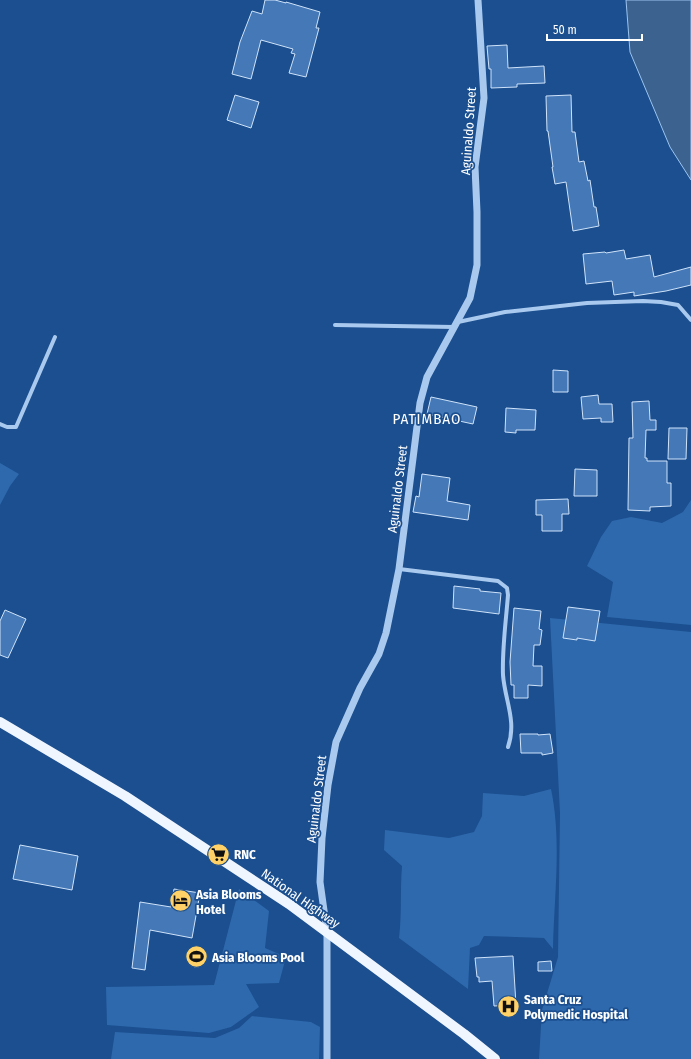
<svg xmlns="http://www.w3.org/2000/svg" width="691" height="1059" font-family="'Fira Sans Condensed',sans-serif">
<style>
.green{fill:#2e69ad}
.water{fill:#3c6290;stroke:#9cc4f0}
.building{fill:#4478b7;stroke:#cfe3fa}
.lines{fill:none;stroke-linecap:round;stroke-linejoin:round}
.minor{stroke:#a9c9ee;stroke-width:4}
.tertiary{stroke:#a9c9ee;stroke-width:7}
.primary{stroke:#f0f6ff;stroke-width:10}
.labels{text-anchor:middle;stroke-width:3.5;stroke-linejoin:round;paint-order:stroke}
.street-label{font-size:13px;fill:#fff;stroke:#1b4f8f}
.poi-label{font-size:13px;font-weight:bold;fill:#fff;stroke:#1b4f8f;text-anchor:start}
.quarter-label{font-size:15px;letter-spacing:1px;fill:#fff;stroke:#1b4f8f}
</style>
<rect width="100%" height="100%" fill="#1b4f8f"/>
<g class="green">
<path d="M 0,463 L 19,474 L 10,486 L 0,505 Z"/>
<path d="M 691,500 L 691,625 L 607,617 L 613,582 L 587,566 L 601,537 L 612,521 L 631,517 L 662,523 L 683,512 Z"/>
<path d="M 550,618 L 691,632 L 691,1059 L 539,1059 L 542,1010 L 558,957 L 560,813 Z"/>
<path d="M 551,789 C 562,841 554,896 553,949 L 544,938 L 484,936 L 479,945 L 470,948 L 468,989 L 399,938 C 402,914 400,890 402,866 L 384,850 L 385,830 L 449,838 L 474,832 L 482,816 L 483,793 L 524,796 Z"/>
<path d="M 239,889 L 269,911 L 265,948 L 286,957 L 279,983 L 246,984 L 259,1007 L 231,1027 L 209,1033 L 107,1025 L 106,987 L 214,985 Z"/>
<path d="M 252,1016 L 311,1022 L 320,1027 L 319,1059 L 111,1059 L 115,1032 L 215,1038 L 239,1028 Z"/>
</g>
<g class="water">
<path d="M 626,0 L 691,0 L 691,180 L 670,147 L 630,52 Z"/>
<path d="M 193,947 L 200,952 L 201,957 L 199,965 L 195,967 L 190,965 L 189,962 L 191,949 Z"/>
</g>
<g class="building">
<path d="M 265,0 L 275,0 L 286,3 L 286,2 L 320,12 L 316,28 L 319,28 L 306,77 L 289,73 L 295,54 L 291,53 L 293,49 L 261,40 L 251,79 L 232,74 L 240,42 L 252,11 L 262,14 Z"/>
<path d="M 507,45 L 508,68 L 544,66 L 545,83 L 517,84 L 517,87 L 491,88 L 491,69 L 489,69 L 487,46 Z"/>
<path d="M 235,95 L 259,102 L 251,128 L 227,120 Z"/>
<path d="M 571,95 L 572,132 L 575,132 L 579,162 L 584,161 L 588,181 L 590,180 L 594,207 L 596,207 L 599,226 L 573,231 L 566,182 L 555,184 L 552,167 L 553,167 L 548,131 L 547,131 L 546,96 Z"/>
<path d="M 624,250 L 626,259 L 650,255 L 654,277 L 691,267 L 691,285 L 666,291 L 634,296 L 634,292 L 614,295 L 612,281 L 586,284 L 583,254 L 605,252 L 606,253 Z"/>
<path d="M 553,370 L 568,371 L 568,392 L 553,392 Z"/>
<path d="M 598,395 L 599,404 L 612,404 L 613,422 L 601,422 L 601,418 L 583,419 L 581,397 Z"/>
<path d="M 431,397 L 477,407 L 473,424 L 427,414 Z"/>
<path d="M 649,401 L 650,420 L 656,420 L 656,430 L 646,430 L 645,458 L 647,458 L 647,461 L 667,461 L 667,483 L 671,483 L 671,506 L 650,507 L 650,511 L 628,510 L 629,438 L 633,438 L 632,402 Z"/>
<path d="M 506,408 L 536,410 L 535,430 L 516,430 L 516,433 L 505,432 Z"/>
<path d="M 669,428 L 687,428 L 686,459 L 668,459 Z"/>
<path d="M 575,469 L 597,470 L 597,496 L 574,496 Z"/>
<path d="M 422,474 L 450,478 L 447,501 L 470,505 L 468,520 L 413,512 L 416,496 L 419,497 Z"/>
<path d="M 568,499 L 569,514 L 562,514 L 562,531 L 542,531 L 542,515 L 536,515 L 536,500 Z"/>
<path d="M 454,586 L 480,589 L 480,591 L 501,593 L 499,614 L 453,608 Z"/>
<path d="M 568,607 L 600,611 L 595,641 L 577,638 L 577,640 L 563,638 Z"/>
<path d="M 514,608 L 541,611 L 539,629 L 542,630 L 540,645 L 534,645 L 533,666 L 542,666 L 542,686 L 528,685 L 528,698 L 514,698 L 514,685 L 511,685 L 510,662 Z"/>
<path d="M 5,610 L 26,619 L 8,658 L 0,655 L 0,621 Z"/>
<path d="M 520,734 L 538,734 L 538,735 L 550,734 L 553,753 L 542,755 L 542,753 L 521,753 Z"/>
<path d="M 20,845 L 78,856 L 72,890 L 13,879 Z"/>
<path d="M 174,889 L 200,893 L 192,938 L 150,930 L 145,970 L 132,968 L 140,902 L 171,907 Z"/>
<path d="M 513,956 L 516,1005 L 494,1006 L 492,981 L 479,982 L 479,977 L 477,977 L 475,958 Z"/>
<path d="M 551,961 L 552,971 L 538,971 L 538,962 Z"/>
</g>
<g class="lines">
<g class="minor">
<path d="M 458,322 L 505,312 L 587,303 L 643,301 L 661,302 L 678,305 L 691,320"/>
<path d="M 335,325 L 454,327"/>
<path d="M 0,424 L 7,427 L 16,427 L 55,337"/>
<path d="M 399,569 L 498,581 L 507,588 L 508,595 C 506,621 502,649 503,675 C 505,701 517,721 508,747"/>
</g>
<path class="tertiary" d="M 327,1059 L 327,932 L 320,882 L 322,838 L 328,785 L 336,742 L 360,688 L 379,654 L 386,633 L 399,569 L 420,403 L 427,377 L 470,298 L 477,265 L 477,212 L 475,167 L 484,98 L 478,0"/>
<path class="primary" d="M 0,722 L 125,796 L 289,904 L 464,1034 L 495,1059"/>
</g>
<defs>
<symbol id="supermarket-disc" viewBox="-11 -11 22 22"><circle r="9.5" fill="#ffd166" stroke="#1b4f8f"/><path d="M-6-5.5h2.5l.6 2H6L4.5 2H-2.5L-4.4-4H-6ZM-1.5 3.2a1.3 1.3 0 1 0 .1 0ZM3 3.2a1.3 1.3 0 1 0 .1 0Z" fill="#111"/></symbol>
<symbol id="hotel-disc" viewBox="-11 -11 22 22"><circle r="9.5" fill="#ffd166" stroke="#1b4f8f"/><path d="M-6-4.5h1.5V1H6V5H4.5V3h-9V5H-6ZM-4 0a1.8 1.8 0 1 1 3.6 0ZM.5 0V-2.5h3Q6-2.5 6 0Z" fill="#111"/></symbol>
<symbol id="stadium-disc" viewBox="-11 -11 22 22"><circle r="9.5" fill="#ffd166" stroke="#1b4f8f"/><path d="M0-5a6.5 5 0 1 0 0 10a6.5 5 0 1 0 0-10ZM-3.5-1.8h7v3.6h-7Z" fill="#111"/></symbol>
<symbol id="hospital-disc" viewBox="-11 -11 22 22"><circle r="9.5" fill="#ffd166" stroke="#1b4f8f"/><path d="M-5-5h3v3.5h4V-5h3V5h-3V1.5h-4V5h-3Z" fill="#111"/></symbol>
</defs>
<g fill-rule="evenodd">
<use href="#supermarket-disc" x="206" y="842" width="25" height="25"/>
<use href="#hotel-disc" x="168" y="888" width="25" height="25"/>
<use href="#stadium-disc" x="184" y="944" width="25" height="25"/>
<use href="#hospital-disc" x="496" y="994" width="25" height="25"/>
</g>
<g class="labels">
<g class="street-label">
<text transform="translate(468 131) rotate(-86)" y="5">Aguinaldo Street</text>
<text transform="translate(397 489) rotate(-83)" y="5">Aguinaldo Street</text>
<text transform="translate(316 799) rotate(-83)" y="5">Aguinaldo Street</text>
<text transform="translate(301 898) rotate(35)" y="5">National Highway</text>
</g>
<g class="poi-label">
<text x="234" y="859">RNC</text>
<text x="196" y="899">Asia Blooms<tspan x="196" dy="15">Hotel</tspan></text>
<text x="212" y="962">Asia Blooms Pool</text>
<text x="524" y="1004">Santa Cruz<tspan x="524" dy="15">Polymedic Hospital</tspan></text>
</g>
<g class="quarter-label">
<text x="427" y="424">PATIMBAO</text>
</g>
</g>
<path d="M547 34v6h95v-6" fill="none" stroke="#ffffff" stroke-width="2"/>
<text x="553" y="34" font-size="12" fill="#ffffff" stroke="#1b4f8f" stroke-width="3" paint-order="stroke">50 m</text>
</svg>
